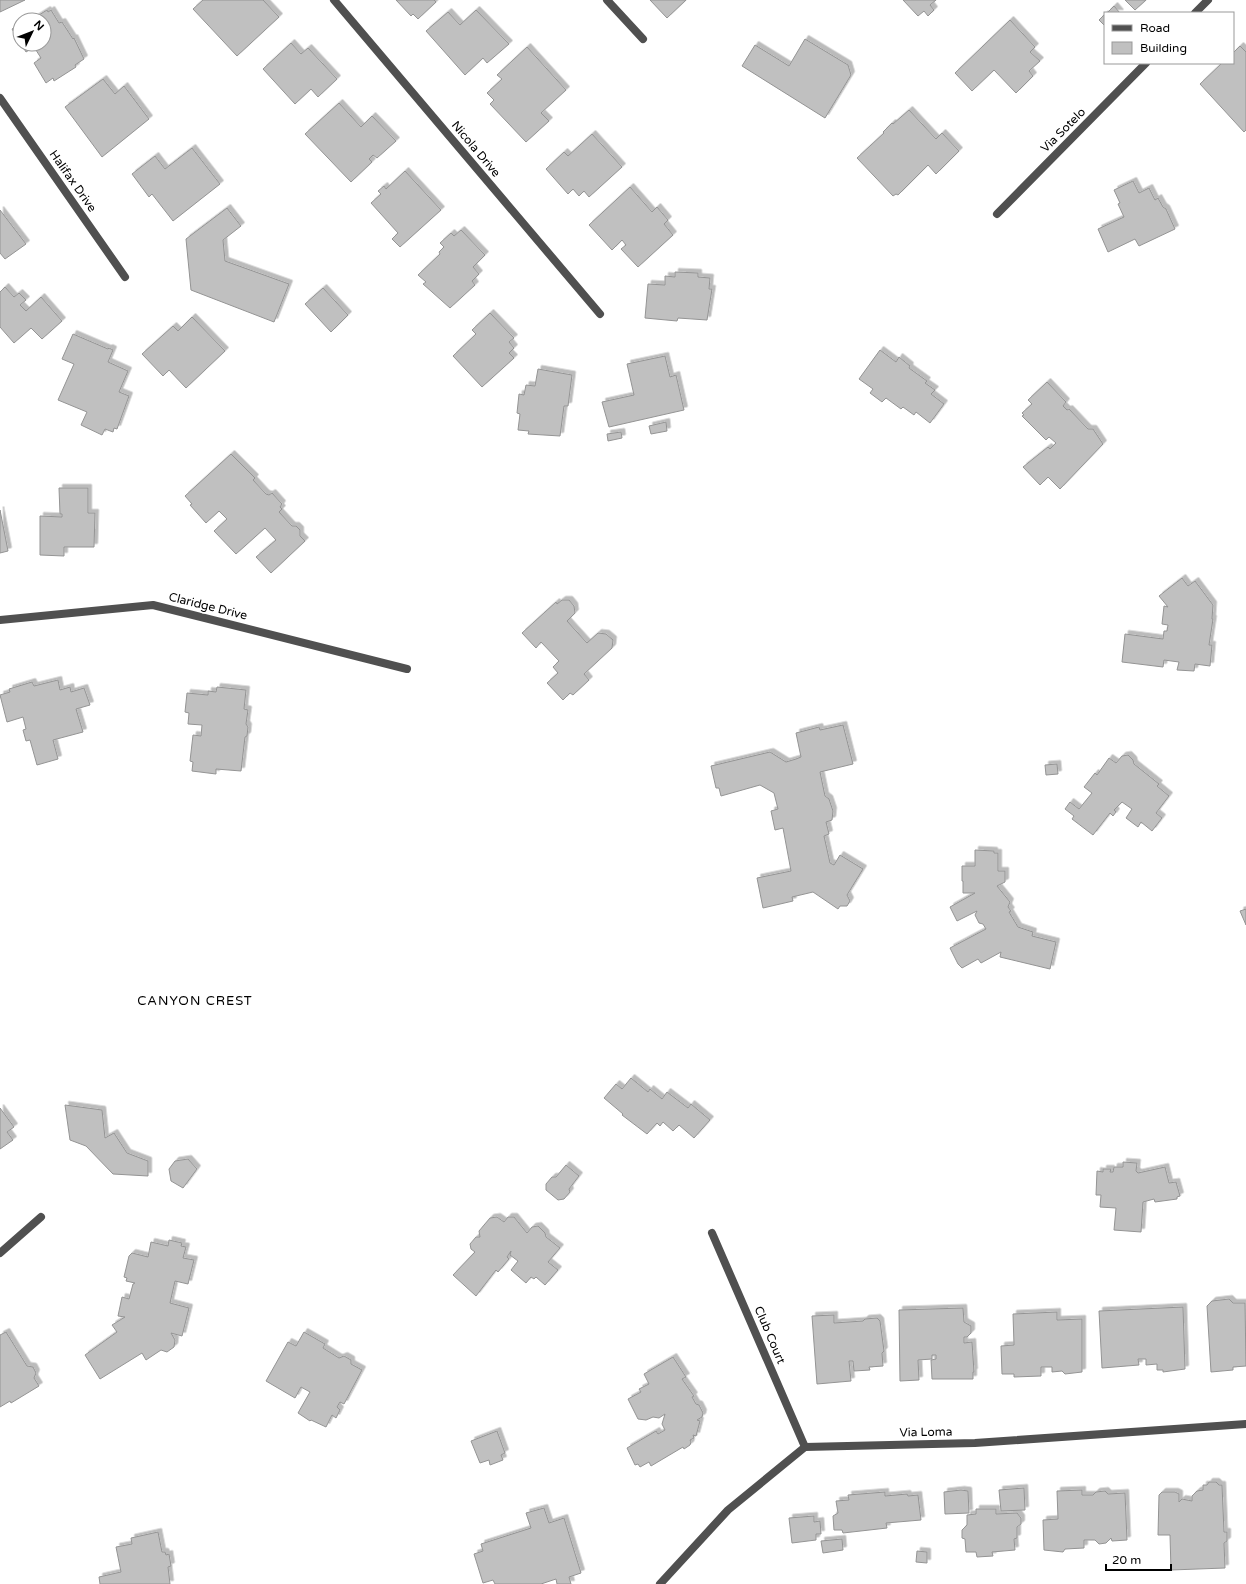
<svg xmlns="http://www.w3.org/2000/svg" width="1246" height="1584" font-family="'Varela Round',sans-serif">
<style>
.building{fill:#c0c0c0;stroke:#949494;filter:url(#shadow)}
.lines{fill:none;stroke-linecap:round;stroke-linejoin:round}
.lane{stroke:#505050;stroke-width:8}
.street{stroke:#505050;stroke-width:8}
.labels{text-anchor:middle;stroke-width:3;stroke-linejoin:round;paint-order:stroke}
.street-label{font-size:12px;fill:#000;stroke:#fff}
.neighbourhood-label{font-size:13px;letter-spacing:1px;fill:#000;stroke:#fff}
</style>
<defs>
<filter id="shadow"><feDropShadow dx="3.5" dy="-3.5" stdDeviation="0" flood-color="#0004"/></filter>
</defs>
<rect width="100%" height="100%" fill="#fff"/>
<g class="building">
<path d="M 0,0 L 25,0 L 0,12 Z"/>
<path d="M 203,0 L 263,0 L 279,17 L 237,56 L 193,9 Z"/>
<path d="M 396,0 L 434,0 L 436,2 L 418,19 L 413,14 L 411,16 Z"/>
<path d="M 650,0 L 686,0 L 667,18 Z"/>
<path d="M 903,0 L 936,0 L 930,5 L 934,10 L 928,16 L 924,11 L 918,16 Z"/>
<path d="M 1125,0 L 1146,0 L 1135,10 Z"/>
<path d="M 1114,6 L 1120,13 L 1107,13 Z"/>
<path d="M 47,10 L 48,12 L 51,10 L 59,23 L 62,22 L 73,39 L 74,38 L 84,59 L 75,65 L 76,67 L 54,81 L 53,78 L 46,83 L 34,63 L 41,58 L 34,47 L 26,52 L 21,44 L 44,44 L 44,20 L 31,20 Z"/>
<path d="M 476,10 L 509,44 L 487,63 L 483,58 L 465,75 L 426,31 L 448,12 L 460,25 Z"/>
<path d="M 1105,14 L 1105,26 L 1099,20 Z"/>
<path d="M 1010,20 L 1035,47 L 1030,52 L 1040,61 L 1029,71 L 1033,76 L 1016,93 L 994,70 L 972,91 L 955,73 Z"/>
<path d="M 20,24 L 20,42 L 12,29 Z"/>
<path d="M 805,39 L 848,65 L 851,75 L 825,118 L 742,66 L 755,45 L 789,66 Z"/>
<path d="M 291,43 L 301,54 L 308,48 L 337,79 L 318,97 L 311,89 L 295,104 L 263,69 Z"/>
<path d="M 1240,46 L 1246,52 L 1246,130 L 1244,132 L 1200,84 L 1222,63 L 1233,63 L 1233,53 Z"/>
<path d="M 527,47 L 566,90 L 541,113 L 549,121 L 526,142 L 490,104 L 494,100 L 487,93 L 502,79 L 497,75 Z"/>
<path d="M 103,79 L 115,94 L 124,86 L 149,119 L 102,157 L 65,107 Z"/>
<path d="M 339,103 L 361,127 L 372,116 L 396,141 L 377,158 L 373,155 L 369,159 L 372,162 L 351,182 L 305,134 Z"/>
<path d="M 909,110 L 936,139 L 942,133 L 959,151 L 936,174 L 928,165 L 898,195 L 896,194 L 893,196 L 857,158 L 884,133 L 883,132 L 892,123 L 893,124 Z"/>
<path d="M 592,134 L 622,167 L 589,197 L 584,191 L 579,196 L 573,189 L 568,194 L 546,169 L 564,152 L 568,156 Z"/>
<path d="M 192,148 L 220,184 L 173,221 L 152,194 L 149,197 L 132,174 L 155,156 L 165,169 Z"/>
<path d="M 405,171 L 441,210 L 400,247 L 392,239 L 398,233 L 371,203 L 381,194 L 378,191 L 384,186 L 386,189 Z"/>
<path d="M 1133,181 L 1139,193 L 1149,188 L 1155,200 L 1158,198 L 1163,207 L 1166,209 L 1175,229 L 1139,246 L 1135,239 L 1108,252 L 1098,229 L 1124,217 L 1118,204 L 1120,203 L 1114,190 Z"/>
<path d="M 630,187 L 652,212 L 657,207 L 668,220 L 664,224 L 673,235 L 638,267 L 621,249 L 626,245 L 622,240 L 612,250 L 589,225 Z"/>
<path d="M 227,208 L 241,226 L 223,240 L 225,261 L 289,284 L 274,322 L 191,290 L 186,239 Z"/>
<path d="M 0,210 L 26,244 L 5,259 L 0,253 Z"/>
<path d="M 461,230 L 485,255 L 473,267 L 479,274 L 472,281 L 475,285 L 450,308 L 423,284 L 426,282 L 418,275 L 440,254 L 439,252 L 444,247 L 440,243 L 451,233 L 454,236 Z"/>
<path d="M 675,272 L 698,273 L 698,277 L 710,278 L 709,289 L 712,289 L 707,320 L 678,318 L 677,321 L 645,318 L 648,284 L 665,285 L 665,276 L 675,277 Z"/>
<path d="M 5,287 L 14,297 L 19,293 L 26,300 L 20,305 L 26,311 L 41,297 L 62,321 L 42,339 L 31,328 L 14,343 L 0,327 L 0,292 Z"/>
<path d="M 323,288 L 348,315 L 331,332 L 305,304 Z"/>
<path d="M 490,313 L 514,338 L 509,342 L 514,348 L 509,353 L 514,358 L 482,387 L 453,356 L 476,334 L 472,330 Z"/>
<path d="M 192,317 L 225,351 L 186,388 L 169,370 L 163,376 L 142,354 L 173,326 L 178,331 Z"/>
<path d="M 73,334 L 108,349 L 109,348 L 113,350 L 108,362 L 128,371 L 119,392 L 129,396 L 117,429 L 114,428 L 113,432 L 105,429 L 102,435 L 81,425 L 87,412 L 58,400 L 74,364 L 62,359 Z"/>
<path d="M 880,350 L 896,362 L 899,357 L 910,366 L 909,368 L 927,381 L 925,383 L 935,390 L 931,394 L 944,404 L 930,423 L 916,412 L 914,415 L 903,407 L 901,409 L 886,398 L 882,402 L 870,393 L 873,389 L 859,379 Z"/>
<path d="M 665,356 L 670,377 L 676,375 L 684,410 L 609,427 L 602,402 L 634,395 L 627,364 Z"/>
<path d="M 538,369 L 572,375 L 568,406 L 564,406 L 560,436 L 528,434 L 529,431 L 518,430 L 520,414 L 517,413 L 519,394 L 524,395 L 526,385 L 535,386 Z"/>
<path d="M 1047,382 L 1066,402 L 1063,406 L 1067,410 L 1069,409 L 1088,429 L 1093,429 L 1103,444 L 1060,489 L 1048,477 L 1040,485 L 1023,467 L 1048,447 L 1050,449 L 1056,443 L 1049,437 L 1046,440 L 1022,416 L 1024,415 L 1022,413 L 1032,404 L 1028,400 Z"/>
<path d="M 666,422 L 667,431 L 651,434 L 649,426 Z"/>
<path d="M 621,432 L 622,438 L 608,441 L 607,434 Z"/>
<path d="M 231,454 L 255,478 L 253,480 L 266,494 L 269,495 L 272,493 L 282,504 L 280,507 L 282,509 L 279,512 L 292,526 L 296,526 L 300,530 L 300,536 L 305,541 L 271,573 L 256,557 L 276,540 L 265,528 L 236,554 L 214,531 L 227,519 L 219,511 L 206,523 L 190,505 L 192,504 L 185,496 Z"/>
<path d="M 59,488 L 88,488 L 88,513 L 95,513 L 94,547 L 64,547 L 64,556 L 40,555 L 40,516 L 62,517 L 62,514 L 60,514 Z"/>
<path d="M 0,510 L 8,551 L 0,553 Z"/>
<path d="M 1182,578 L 1188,586 L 1195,581 L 1213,605 L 1212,619 L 1213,619 L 1209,645 L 1212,645 L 1210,666 L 1195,664 L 1194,671 L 1177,670 L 1179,662 L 1164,660 L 1163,667 L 1122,662 L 1125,634 L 1163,639 L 1164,631 L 1167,631 L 1168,625 L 1162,624 L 1164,606 L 1168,607 L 1159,596 Z"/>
<path d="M 562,600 L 569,600 L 574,606 L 575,613 L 567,621 L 587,643 L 598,633 L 606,634 L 613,640 L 612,648 L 584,674 L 589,680 L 573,695 L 570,693 L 563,700 L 547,683 L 558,673 L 553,667 L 559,661 L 541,642 L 536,648 L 522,633 L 556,602 L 557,604 Z"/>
<path d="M 58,680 L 60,690 L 70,687 L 71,692 L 84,688 L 90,705 L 76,709 L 83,732 L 53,740 L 58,759 L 37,765 L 30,740 L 26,741 L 23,730 L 26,729 L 23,717 L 7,722 L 0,695 L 10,692 L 9,689 L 32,682 L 34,686 Z"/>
<path d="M 217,687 L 246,690 L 244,709 L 248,710 L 246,724 L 248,727 L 247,736 L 245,737 L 241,771 L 216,769 L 216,774 L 192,771 L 193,762 L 190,761 L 193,735 L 201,736 L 202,725 L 188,724 L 189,713 L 185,712 L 187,693 L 208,695 L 208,691 L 216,692 Z"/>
<path d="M 843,725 L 853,764 L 820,772 L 825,796 L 829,799 L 833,811 L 832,820 L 826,822 L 829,834 L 824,836 L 830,863 L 834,865 L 840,855 L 863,869 L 847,895 L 850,901 L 847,906 L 840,906 L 838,909 L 813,892 L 792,897 L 793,901 L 763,908 L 757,878 L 791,871 L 783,828 L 775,830 L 771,811 L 778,809 L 774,793 L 760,785 L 721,796 L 719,788 L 716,788 L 711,766 L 770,752 L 786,762 L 796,759 L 801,757 L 796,733 L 819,727 L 820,730 Z"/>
<path d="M 1128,755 L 1133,760 L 1134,764 L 1159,784 L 1157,786 L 1169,796 L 1156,813 L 1162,818 L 1152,831 L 1141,822 L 1138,827 L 1126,818 L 1132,809 L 1122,802 L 1114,810 L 1116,812 L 1113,816 L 1110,813 L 1093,835 L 1072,819 L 1074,816 L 1065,809 L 1070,802 L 1079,809 L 1092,793 L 1084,787 L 1095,773 L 1097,775 L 1109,758 L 1116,763 L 1122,756 Z"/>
<path d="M 1057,764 L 1058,774 L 1046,775 L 1045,765 Z"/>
<path d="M 975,850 L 994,851 L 994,853 L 998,853 L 998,871 L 1005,871 L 1005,882 L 997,886 L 1010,902 L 1008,907 L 1011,911 L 1009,912 L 1018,927 L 1033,932 L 1032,936 L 1056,942 L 1050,969 L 1000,957 L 1001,952 L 981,963 L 978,959 L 962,968 L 958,964 L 950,948 L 986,929 L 983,924 L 979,923 L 975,915 L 977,911 L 957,921 L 950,907 L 975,893 L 963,893 L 963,881 L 962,881 L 962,866 L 975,866 Z"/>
<path d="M 1246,909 L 1246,925 L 1240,911 Z"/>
<path d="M 631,1078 L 648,1092 L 650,1089 L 662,1099 L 667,1092 L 688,1108 L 691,1104 L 710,1120 L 694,1138 L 679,1125 L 673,1131 L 663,1122 L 660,1126 L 657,1123 L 647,1134 L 622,1115 L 623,1114 L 604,1098 L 616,1084 L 622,1089 Z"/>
<path d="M 65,1105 L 102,1110 L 105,1138 L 114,1133 L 127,1153 L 148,1161 L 148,1176 L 113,1174 L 86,1146 L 70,1140 Z"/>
<path d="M 0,1108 L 14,1127 L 7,1132 L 13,1140 L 0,1149 Z"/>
<path d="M 188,1159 L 197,1169 L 183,1188 L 171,1181 L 169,1169 L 175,1161 Z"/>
<path d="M 1123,1162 L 1137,1163 L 1136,1171 L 1138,1173 L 1165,1167 L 1169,1183 L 1176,1182 L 1180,1196 L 1177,1197 L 1177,1199 L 1155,1202 L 1154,1199 L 1143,1202 L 1141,1232 L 1114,1230 L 1116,1208 L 1100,1207 L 1101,1195 L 1096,1195 L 1097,1171 L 1103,1172 L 1103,1169 L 1111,1169 L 1110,1172 L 1113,1172 L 1114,1167 L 1123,1167 Z"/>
<path d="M 566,1165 L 579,1176 L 569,1189 L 570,1192 L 564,1199 L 558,1200 L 546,1190 L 546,1184 L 552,1177 L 556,1177 Z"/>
<path d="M 497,1217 L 504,1222 L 508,1217 L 514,1217 L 527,1233 L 532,1227 L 538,1226 L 545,1233 L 546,1237 L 560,1248 L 548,1262 L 558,1270 L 545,1285 L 536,1277 L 534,1279 L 531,1277 L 526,1283 L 511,1270 L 518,1261 L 510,1255 L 511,1251 L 507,1257 L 509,1259 L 498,1272 L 496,1270 L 476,1296 L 453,1275 L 475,1252 L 471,1249 L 470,1244 L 476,1237 L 480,1237 L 479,1231 L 490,1218 Z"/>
<path d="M 169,1240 L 182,1243 L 181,1246 L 186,1247 L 183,1258 L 194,1260 L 188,1284 L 175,1281 L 170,1303 L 189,1308 L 182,1336 L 171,1333 L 175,1340 L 174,1347 L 167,1352 L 161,1350 L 146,1360 L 142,1353 L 100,1379 L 85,1355 L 117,1332 L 112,1325 L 125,1317 L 118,1316 L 122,1297 L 129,1299 L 133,1284 L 135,1283 L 126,1281 L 127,1278 L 124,1277 L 129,1256 L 132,1253 L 148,1257 L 151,1242 L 168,1246 Z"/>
<path d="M 1229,1299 L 1233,1303 L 1245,1303 L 1246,1366 L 1233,1367 L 1233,1370 L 1211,1372 L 1207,1306 L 1212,1301 Z"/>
<path d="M 1183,1307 L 1185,1369 L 1163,1372 L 1163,1370 L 1157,1370 L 1157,1364 L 1146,1365 L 1146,1359 L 1138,1359 L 1139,1365 L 1102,1368 L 1099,1311 Z"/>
<path d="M 963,1308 L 964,1322 L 971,1326 L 971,1333 L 967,1337 L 964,1337 L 964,1343 L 972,1342 L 974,1372 L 973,1372 L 973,1379 L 932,1379 L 931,1360 L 936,1359 L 936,1355 L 932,1355 L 932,1359 L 918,1360 L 919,1380 L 900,1381 L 899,1310 Z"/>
<path d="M 1057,1312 L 1057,1320 L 1082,1319 L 1082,1372 L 1065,1374 L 1062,1371 L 1052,1372 L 1052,1367 L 1041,1367 L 1041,1376 L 1014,1377 L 1014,1374 L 1002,1374 L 1001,1346 L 1014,1345 L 1013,1314 Z"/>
<path d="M 834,1315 L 834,1323 L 863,1321 L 865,1319 L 877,1318 L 880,1321 L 884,1351 L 882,1353 L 883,1366 L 869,1367 L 870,1370 L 854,1371 L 853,1361 L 849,1361 L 851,1381 L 817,1384 L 812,1316 Z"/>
<path d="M 6,1332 L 27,1366 L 33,1367 L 36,1373 L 34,1378 L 39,1386 L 11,1403 L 10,1401 L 0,1407 L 0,1335 Z"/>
<path d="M 304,1332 L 325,1344 L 323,1348 L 339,1358 L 344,1356 L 351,1360 L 351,1364 L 362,1370 L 344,1404 L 340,1402 L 337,1407 L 340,1410 L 336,1418 L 332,1415 L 326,1427 L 311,1420 L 310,1421 L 298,1413 L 310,1392 L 301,1387 L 295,1398 L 266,1381 L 288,1342 L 296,1346 Z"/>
<path d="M 673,1357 L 686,1377 L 682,1379 L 694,1396 L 692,1397 L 696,1404 L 699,1405 L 703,1413 L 702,1417 L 697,1420 L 700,1421 L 696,1436 L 693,1435 L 694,1438 L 690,1440 L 691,1442 L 690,1445 L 684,1449 L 683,1447 L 651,1466 L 649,1462 L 640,1467 L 638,1464 L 635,1465 L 627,1448 L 656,1431 L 658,1434 L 665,1430 L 662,1424 L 665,1414 L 659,1418 L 653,1417 L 646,1420 L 638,1419 L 628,1399 L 641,1392 L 639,1389 L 649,1384 L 644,1374 Z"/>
<path d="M 497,1431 L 505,1453 L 501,1455 L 503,1460 L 490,1465 L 489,1460 L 480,1463 L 471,1441 Z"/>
<path d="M 1209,1482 L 1216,1482 L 1219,1485 L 1222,1485 L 1224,1532 L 1227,1532 L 1227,1541 L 1224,1543 L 1225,1568 L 1171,1570 L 1170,1535 L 1158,1535 L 1159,1495 L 1162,1492 L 1175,1492 L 1179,1494 L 1179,1502 L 1182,1499 L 1192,1501 L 1192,1496 L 1197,1491 L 1203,1490 L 1203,1485 L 1207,1485 Z"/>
<path d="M 1024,1488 L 1025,1510 L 1001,1511 L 999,1490 Z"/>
<path d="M 961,1490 L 968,1491 L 969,1513 L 945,1514 L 944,1492 Z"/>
<path d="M 1082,1490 L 1082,1495 L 1093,1495 L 1096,1492 L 1105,1491 L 1108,1494 L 1125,1493 L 1127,1540 L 1112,1541 L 1111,1538 L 1106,1543 L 1099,1544 L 1095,1540 L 1084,1540 L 1084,1548 L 1065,1549 L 1063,1552 L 1044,1550 L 1043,1520 L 1058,1519 L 1057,1491 Z"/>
<path d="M 885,1492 L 885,1496 L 907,1494 L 908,1496 L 918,1495 L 921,1520 L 886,1523 L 887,1528 L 843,1533 L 842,1530 L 834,1530 L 833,1516 L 838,1513 L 836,1501 L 849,1500 L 848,1495 Z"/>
<path d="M 544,1508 L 549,1523 L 564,1518 L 581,1573 L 569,1577 L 571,1584 L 557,1584 L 556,1579 L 541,1584 L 495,1584 L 493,1580 L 483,1583 L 474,1554 L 483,1551 L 481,1544 L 531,1528 L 526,1513 Z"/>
<path d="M 976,1509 L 996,1509 L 996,1514 L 1017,1513 L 1021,1518 L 1021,1524 L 1017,1527 L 1017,1538 L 1014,1539 L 1015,1550 L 992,1552 L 993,1556 L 977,1557 L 976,1552 L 966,1552 L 965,1539 L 962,1538 L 962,1530 L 967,1525 L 967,1515 L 976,1514 Z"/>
<path d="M 814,1516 L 814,1522 L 820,1521 L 821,1534 L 816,1534 L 816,1540 L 792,1543 L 789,1518 Z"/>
<path d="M 158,1532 L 162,1552 L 165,1552 L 166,1555 L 169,1554 L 171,1566 L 168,1567 L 170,1584 L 100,1584 L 99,1577 L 121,1572 L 116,1547 L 132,1544 L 131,1538 Z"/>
<path d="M 842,1539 L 843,1550 L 823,1553 L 821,1541 Z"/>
<path d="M 917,1551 L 927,1552 L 927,1563 L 916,1562 Z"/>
</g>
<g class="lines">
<path class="lane" d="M 607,0 L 643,39"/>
<g class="street">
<path d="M 334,0 L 600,314"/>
<path d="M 1195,13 L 1208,0"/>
<path d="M 0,98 L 125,277"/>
<path d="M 997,214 L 1146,63"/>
<path d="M 0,620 L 153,605 L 407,669"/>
<path d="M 712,1233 L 805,1447"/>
<path d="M 0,1253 L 41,1217"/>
<path d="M 660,1584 L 728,1510 L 805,1447 L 975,1443 L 1246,1424"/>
</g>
</g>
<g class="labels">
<g class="street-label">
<text transform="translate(1063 130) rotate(-45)" y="4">Via Sotelo</text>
<text transform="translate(476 149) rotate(50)" y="4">Nicola Drive</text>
<text transform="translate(73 181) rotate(55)" y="4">Halifax Drive</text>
<text transform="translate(208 606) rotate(14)" y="4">Claridge Drive</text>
<text transform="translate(770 1335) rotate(67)" y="4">Club Court</text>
<text transform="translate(926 1432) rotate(-1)" y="4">Via Loma</text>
</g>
<g class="neighbourhood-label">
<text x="195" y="1005">CANYON CREST</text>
</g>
</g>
<rect x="1104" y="12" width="130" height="52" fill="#ffffff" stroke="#999999"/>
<rect x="1112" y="25" width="20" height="6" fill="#505050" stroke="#999999"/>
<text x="1140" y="32" font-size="12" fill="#000000">Road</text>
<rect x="1112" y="42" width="20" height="12" fill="#c0c0c0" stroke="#999999"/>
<text x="1140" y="52" font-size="12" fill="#000000">Building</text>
<g transform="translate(32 32) rotate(47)"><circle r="19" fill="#ffffff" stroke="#999999"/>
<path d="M0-3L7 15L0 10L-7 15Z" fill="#000000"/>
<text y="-6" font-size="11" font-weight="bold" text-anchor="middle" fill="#000000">N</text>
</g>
<path d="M1106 1564v6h65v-6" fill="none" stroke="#000000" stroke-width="2"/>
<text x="1112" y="1564" font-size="12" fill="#000000" stroke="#ffffff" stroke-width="3" paint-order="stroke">20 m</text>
</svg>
